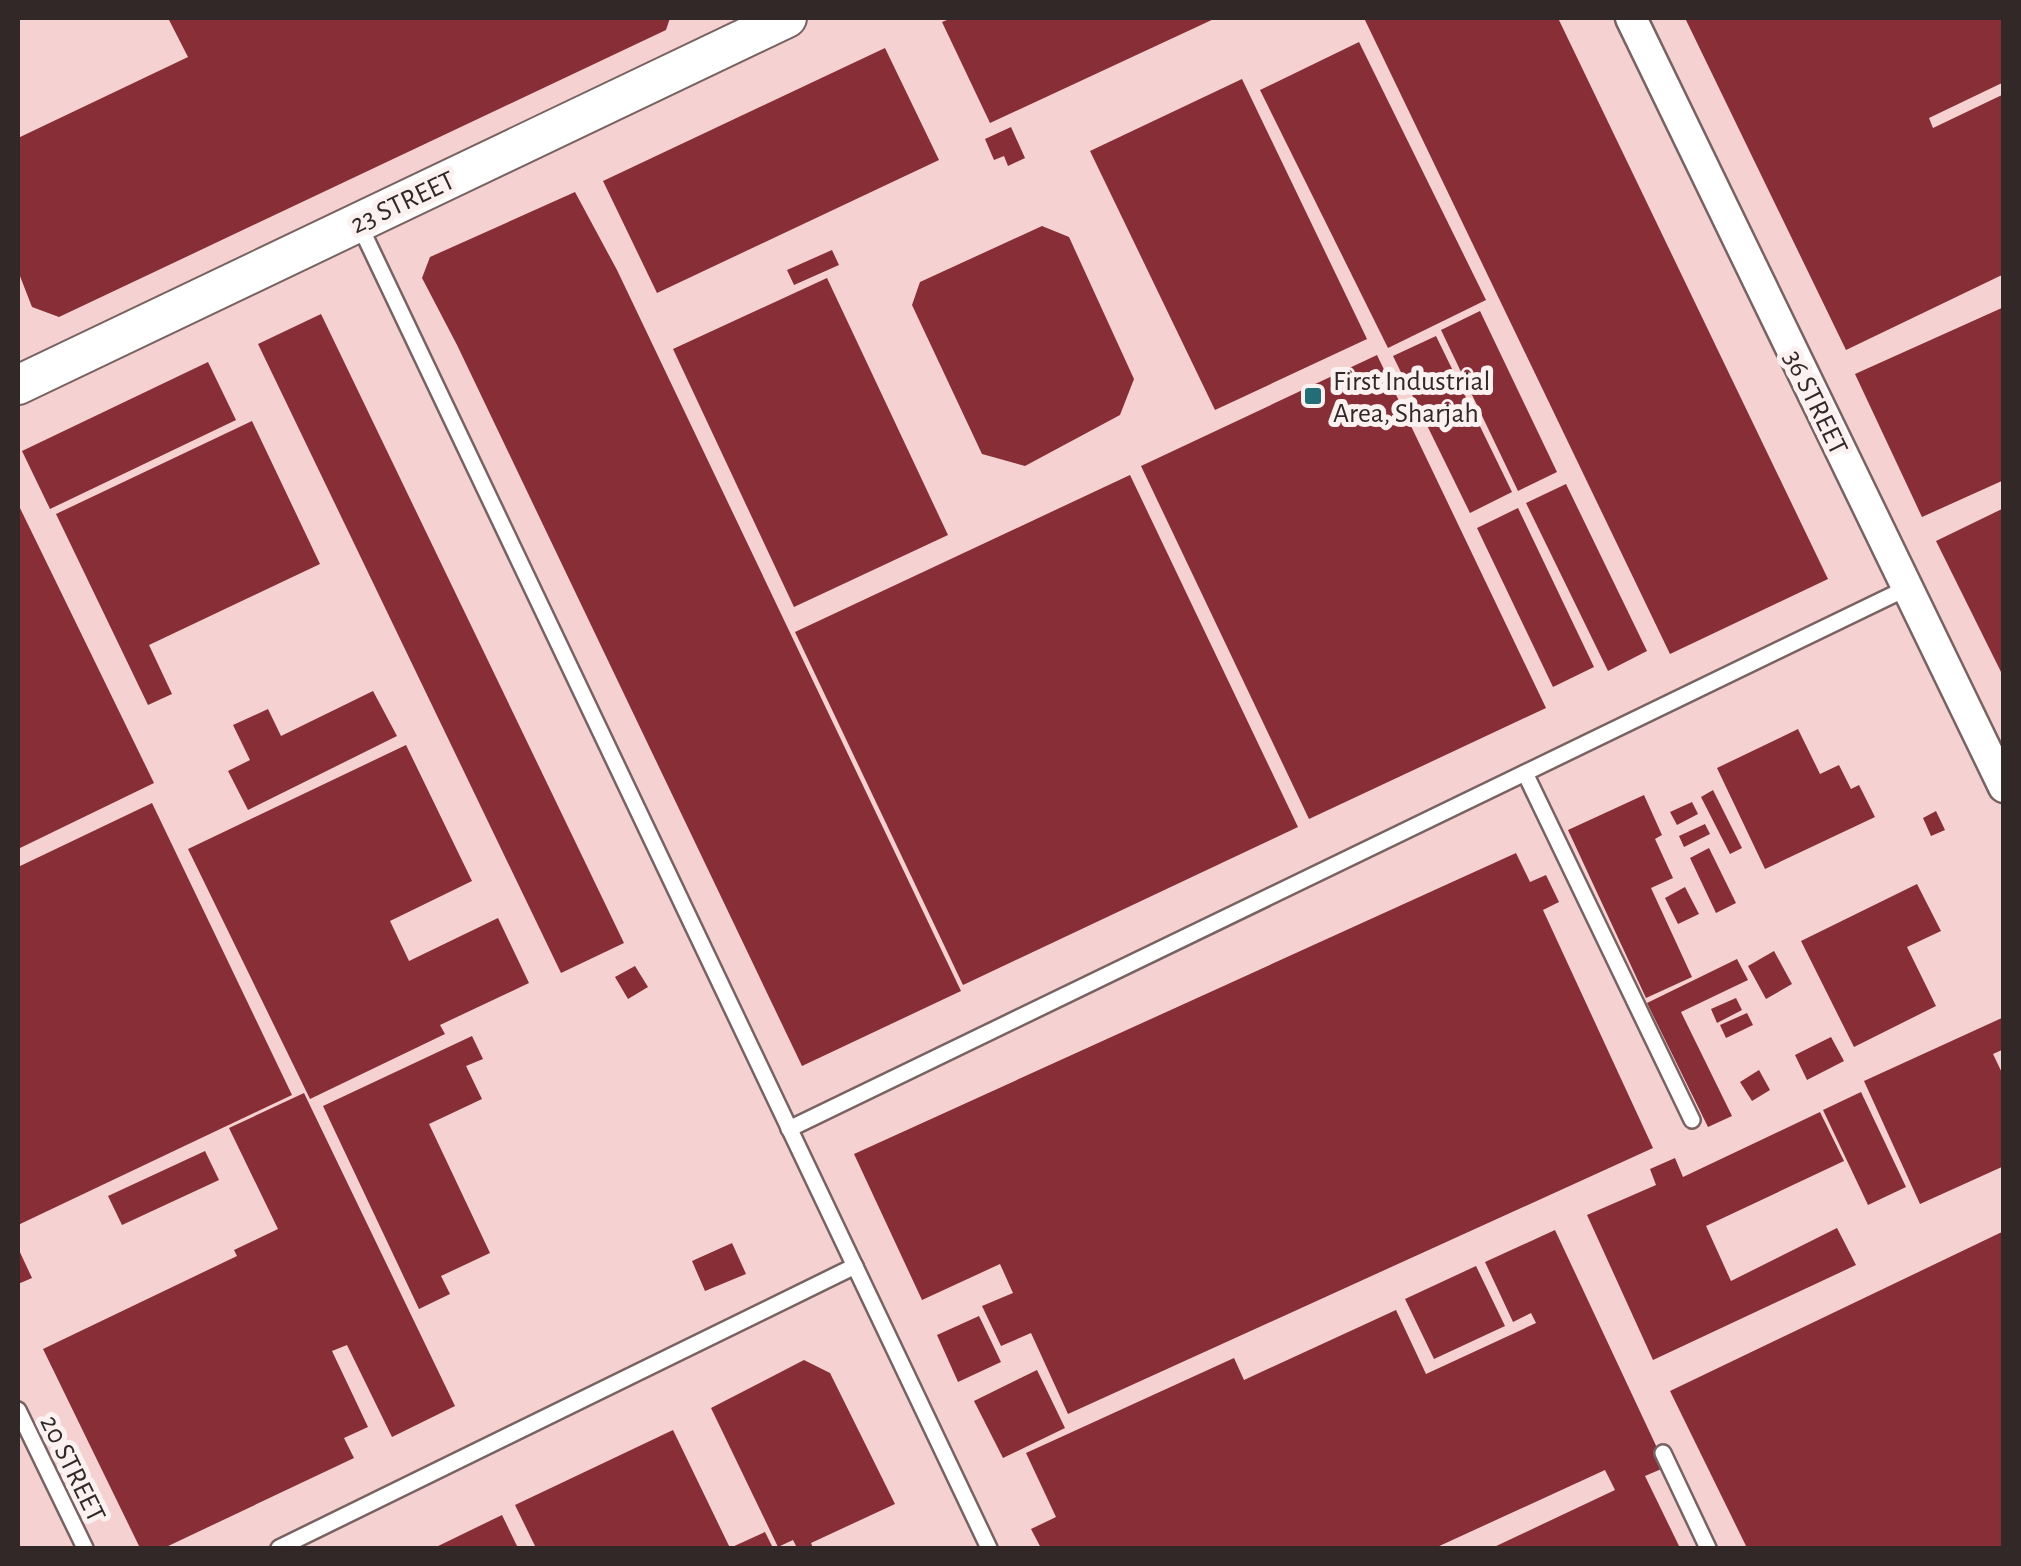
<svg xmlns="http://www.w3.org/2000/svg" width="2021" height="1566" font-family="'Alegreya Sans',sans-serif">
<style>
.built{fill:#f5d2d1}
.building{fill:#872e36}
.lines{fill:none;stroke-linecap:round;stroke-linejoin:round}
.service-casing{stroke:#786262;stroke-width:20}
.minor-casing{stroke:#786262;stroke-width:35}
.tertiary-casing{stroke:#786262;stroke-width:42}
.service{stroke:#fff;stroke-width:15}
.minor{stroke:#fff;stroke-width:30}
.tertiary{stroke:#fff;stroke-width:38}
.poi-dot{fill:#236d77;stroke:#fcf1f1;stroke-width:4}
.labels{text-anchor:middle;stroke-width:10;stroke-linejoin:round;paint-order:stroke}
.street-label{font-size:28px;fill:#322828;stroke:#fcf1f1}
.poi-label{font-size:28px;fill:#322828;stroke:#fcf1f1;text-anchor:start}
</style>
<rect width="100%" height="100%" fill="#fadfdf"/>
<rect class="built" x="18" y="18" width="1985" height="1530"/>
<g class="building">
<path d="M 168,18 L 670,18 L 666,30 L 59,317 L 32,307 L 18,271 L 18,138 L 188,57 Z"/>
<path d="M 952,18 L 1216,18 L 990,123 L 942,22 Z"/>
<path d="M 1364,18 L 1558,18 L 1828,579 L 1670,654 Z"/>
<path d="M 1685,18 L 2004,18 L 2004,82 L 1929,118 L 1933,128 L 2004,94 L 2004,274 L 1846,350 Z"/>
<path d="M 1359,42 L 1486,300 L 1388,348 L 1260,90 Z"/>
<path d="M 885,48 L 939,160 L 657,293 L 603,181 Z"/>
<path d="M 1242,79 L 1367,339 L 1215,410 L 1090,151 Z"/>
<path d="M 1011,127 L 1025,158 L 1008,166 L 1004,156 L 994,160 L 985,139 Z"/>
<path d="M 575,192 L 617,270 L 961,991 L 802,1066 L 457,345 L 422,278 L 430,257 Z"/>
<path d="M 1042,226 L 1069,237 L 1134,379 L 1120,415 L 1025,466 L 982,454 L 912,305 L 920,282 Z"/>
<path d="M 832,250 L 839,265 L 794,285 L 787,270 Z"/>
<path d="M 827,278 L 948,535 L 794,607 L 673,349 Z"/>
<path d="M 2004,307 L 2004,480 L 1922,517 L 1855,374 Z"/>
<path d="M 1480,311 L 1557,472 L 1518,491 L 1441,330 Z"/>
<path d="M 321,314 L 624,943 L 561,973 L 258,344 Z"/>
<path d="M 1436,336 L 1512,492 L 1470,513 L 1393,356 Z"/>
<path d="M 1377,355 L 1546,708 L 1309,819 L 1141,466 Z"/>
<path d="M 208,362 L 236,420 L 50,509 L 22,451 Z"/>
<path d="M 252,421 L 320,564 L 149,645 L 172,694 L 148,705 L 56,514 Z"/>
<path d="M 1130,475 L 1298,827 L 963,985 L 795,632 Z"/>
<path d="M 1566,484 L 1647,651 L 1608,671 L 1526,503 Z"/>
<path d="M 18,504 L 154,783 L 18,849 Z"/>
<path d="M 1518,508 L 1594,667 L 1553,687 L 1477,528 Z"/>
<path d="M 2004,508 L 2004,678 L 1936,541 Z"/>
<path d="M 373,691 L 397,736 L 248,810 L 228,771 L 250,760 L 233,725 L 268,709 L 281,736 Z"/>
<path d="M 1798,729 L 1820,774 L 1839,765 L 1851,789 L 1859,785 L 1875,817 L 1765,869 L 1717,768 Z"/>
<path d="M 406,745 L 472,881 L 390,921 L 409,961 L 498,918 L 529,983 L 440,1025 L 445,1034 L 310,1099 L 188,849 Z"/>
<path d="M 1713,790 L 1742,848 L 1730,854 L 1701,797 Z"/>
<path d="M 1644,795 L 1662,835 L 1655,839 L 1673,878 L 1651,888 L 1692,977 L 1646,998 L 1568,830 Z"/>
<path d="M 1692,802 L 1698,814 L 1677,825 L 1670,812 Z"/>
<path d="M 152,803 L 292,1095 L 18,1225 L 18,867 Z"/>
<path d="M 1936,811 L 1945,830 L 1931,836 L 1923,818 Z"/>
<path d="M 1705,824 L 1710,834 L 1684,847 L 1679,836 Z"/>
<path d="M 1709,848 L 1736,903 L 1716,913 L 1690,858 Z"/>
<path d="M 1516,853 L 1530,882 L 1546,875 L 1559,902 L 1543,910 L 1653,1148 L 1068,1414 L 1031,1333 L 1001,1346 L 982,1306 L 1013,1293 L 1000,1264 L 922,1300 L 854,1154 Z"/>
<path d="M 1917,884 L 1941,931 L 1907,947 L 1936,1006 L 1854,1047 L 1801,941 Z"/>
<path d="M 1685,887 L 1699,914 L 1678,924 L 1665,898 Z"/>
<path d="M 1774,951 L 1792,984 L 1766,999 L 1748,966 Z"/>
<path d="M 1737,959 L 1748,980 L 1681,1012 L 1732,1116 L 1708,1127 L 1647,1003 Z"/>
<path d="M 635,966 L 648,987 L 628,999 L 615,977 Z"/>
<path d="M 1736,998 L 1742,1010 L 1717,1023 L 1711,1009 Z"/>
<path d="M 1747,1013 L 1753,1025 L 1726,1038 L 1720,1025 Z"/>
<path d="M 2004,1017 L 2004,1049 L 1993,1054 L 2004,1077 L 2004,1166 L 1920,1204 L 1864,1081 Z"/>
<path d="M 472,1036 L 483,1059 L 466,1066 L 482,1099 L 429,1124 L 490,1253 L 441,1276 L 450,1294 L 419,1309 L 323,1106 Z"/>
<path d="M 1831,1037 L 1844,1061 L 1807,1080 L 1795,1055 Z"/>
<path d="M 1759,1070 L 1770,1090 L 1752,1101 L 1740,1082 Z"/>
<path d="M 1861,1092 L 1906,1187 L 1868,1205 L 1823,1110 Z"/>
<path d="M 304,1093 L 455,1406 L 392,1437 L 347,1345 L 332,1351 L 368,1427 L 344,1438 L 354,1458 L 164,1548 L 140,1548 L 43,1349 L 237,1256 L 234,1250 L 278,1229 L 229,1128 Z"/>
<path d="M 1820,1112 L 1844,1161 L 1706,1226 L 1731,1281 L 1837,1228 L 1856,1265 L 1653,1360 L 1587,1215 L 1656,1185 L 1650,1169 L 1675,1158 L 1683,1177 Z"/>
<path d="M 205,1151 L 219,1180 L 122,1225 L 108,1196 Z"/>
<path d="M 1555,1230 L 1666,1467 L 1645,1476 L 1680,1548 L 1492,1548 L 1615,1490 L 1605,1470 L 1435,1548 L 1041,1548 L 1031,1529 L 1056,1517 L 1026,1453 L 1234,1358 L 1244,1380 L 1396,1310 L 1426,1374 L 1536,1323 L 1531,1313 L 1513,1322 L 1485,1262 Z"/>
<path d="M 2004,1231 L 2004,1548 L 1747,1548 L 1670,1391 Z"/>
<path d="M 732,1243 L 746,1274 L 705,1291 L 692,1261 Z"/>
<path d="M 18,1248 L 32,1278 L 18,1284 Z"/>
<path d="M 1476,1266 L 1505,1326 L 1434,1359 L 1405,1299 Z"/>
<path d="M 979,1316 L 1001,1362 L 958,1382 L 937,1335 Z"/>
<path d="M 804,1360 L 830,1373 L 895,1504 L 811,1543 L 813,1548 L 797,1548 L 793,1540 L 778,1547 L 711,1408 Z"/>
<path d="M 1037,1370 L 1065,1428 L 1003,1458 L 974,1401 Z"/>
<path d="M 673,1430 L 730,1548 L 536,1548 L 515,1505 Z"/>
<path d="M 502,1515 L 518,1548 L 434,1548 Z"/>
<path d="M 765,1532 L 773,1548 L 730,1548 Z"/>
</g>
<g class="lines">
<defs>
<g id="service">
<path d="M 358,222 L 989,1548"/>
<path d="M 1525,773 L 1692,1120"/>
<path d="M 789,1129 L 1907,588"/>
<path d="M 18,1410 L 85,1548"/>
<path d="M 1663,1453 L 1708,1548"/>
<path d="M 279,1548 L 855,1266"/>
</g>
<path id="minor" d="M 1631,18 L 2004,787"/>
<path id="tertiary" d="M 18,385 L 787,18"/>
</defs>
<use href="#service" class="service-casing"/>
<use href="#minor" class="minor-casing"/>
<use href="#tertiary" class="tertiary-casing"/>
<use href="#service" class="service"/>
<use href="#minor" class="minor"/>
<use href="#tertiary" class="tertiary"/>
</g>
<rect class="poi-dot" x="1303" y="386" width="20" height="20" rx="5"/>
<g class="labels">
<g class="street-label">
<text transform="translate(402 201) rotate(-25)" y="10">23 STREET</text>
<text transform="translate(1817 402) rotate(64)" y="10">36 STREET</text>
<text transform="translate(74 1468) rotate(64)" y="10">20 STREET</text>
</g>
<g class="poi-label">
<text x="1333" y="390">First Industrial<tspan x="1333" dy="32">Area, Sharjah</tspan></text>
</g>
</g>
<rect width="2021" height="1566" fill="none" stroke="#322828" stroke-width="40"/>
</svg>
